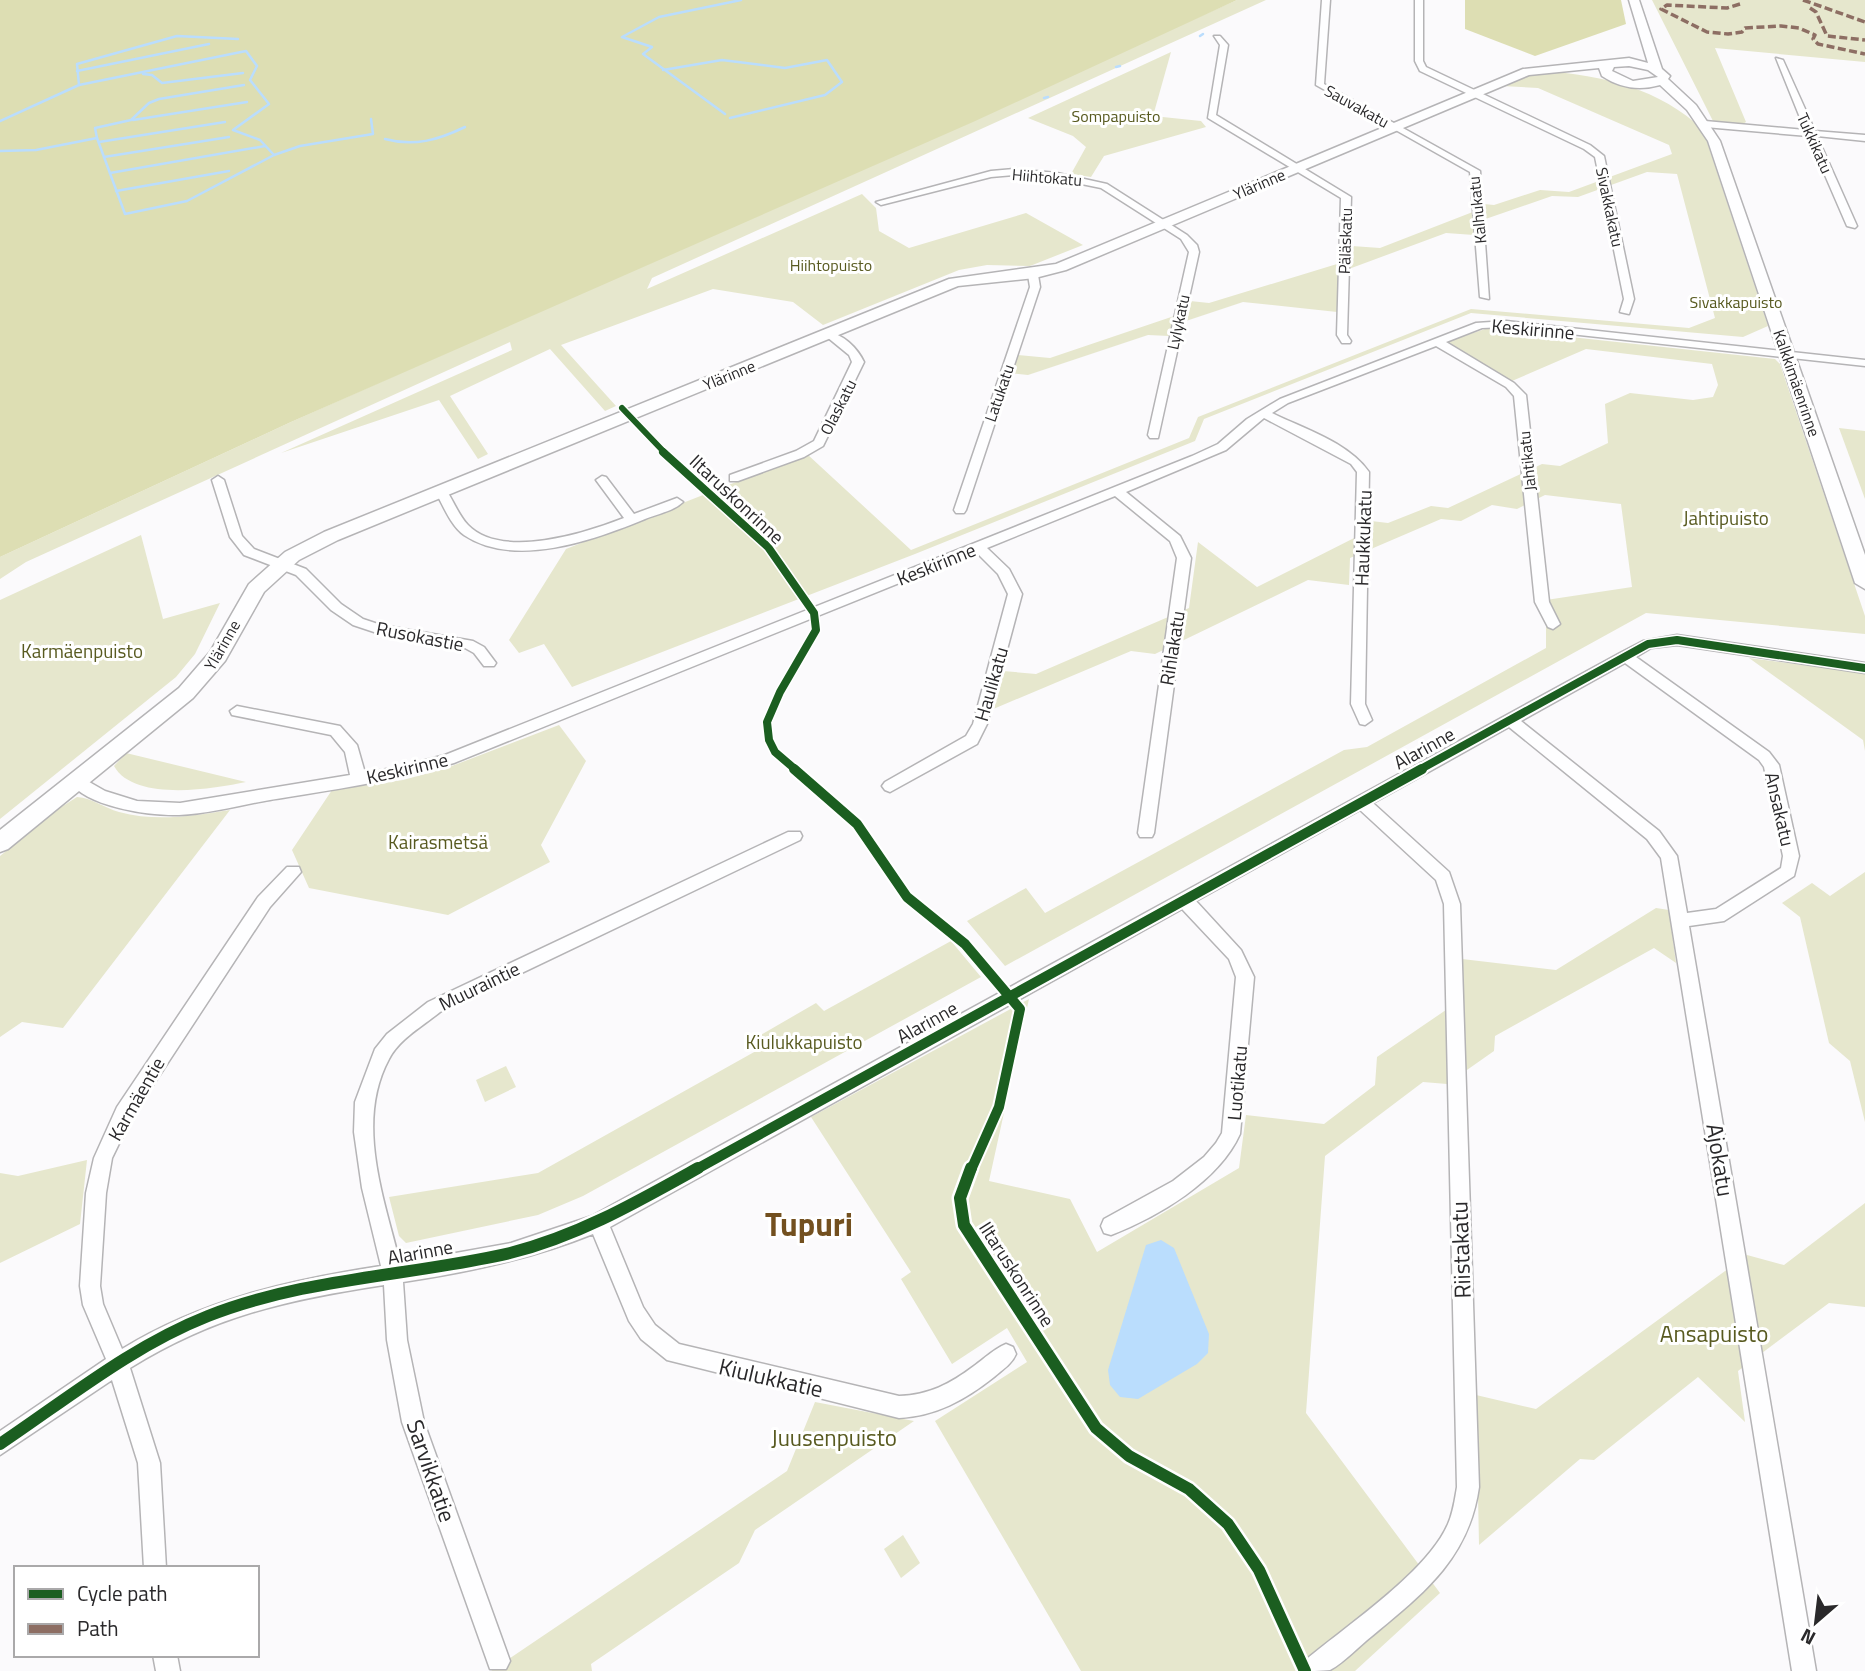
<svg xmlns="http://www.w3.org/2000/svg" width="1865" height="1671" font-family="'Titillium Web',sans-serif">
<style>
.green{fill:#e6e7cd}
.forest{fill:#dddeb3}
.water{fill:#baddfd}
.lines{fill:none;stroke-linecap:round;stroke-linejoin:round}
.stream{stroke:#baddfd;stroke-width:2.5}
.street-casing{stroke:#b5b4b6;stroke-width:3}
.secondary-casing{stroke:#b5b4b6;stroke-width:3}
.street{fill:#fefeff;fill-rule:evenodd}
.secondary{fill:#fefeff;fill-rule:evenodd}
.quiet{stroke:#8d6e63;stroke-width:3.5;stroke-dasharray:8 3.5;stroke-linecap:butt}
.cycleway-far3-casing{stroke:#fff;stroke-width:9}
.cycleway-far2-casing{stroke:#fff;stroke-width:11}
.cycleway-far1-casing{stroke:#fff;stroke-width:14}
.cycleway-casing{stroke:#fff;stroke-width:17}
.cycleway-far3{stroke:#1b5e20;stroke-width:6}
.cycleway-far2{stroke:#1b5e20;stroke-width:8}
.cycleway-far1{stroke:#1b5e20;stroke-width:10}
.cycleway{stroke:#1b5e20;stroke-width:12}
.labels{text-anchor:middle;stroke-width:6;stroke-linejoin:round;paint-order:stroke}
.far-street-label{font-size:16px;fill:#2a292b;stroke:#fff}
.far-park-label{font-size:16px;fill:#585a20;stroke:#fff}
.street-label{font-size:19px;fill:#2a292b;stroke:#fff}
.park-label{font-size:19px;fill:#585a20;stroke:#fff}
.near-street-label{font-size:23px;fill:#2a292b;stroke:#fff}
.near-park-label{font-size:23px;fill:#585a20;stroke:#fff}
.near-district-label{font-size:32px;font-weight:bold;fill:#73501f;stroke:#fff}
</style>
<rect width="100%" height="100%" fill="#fbfafc"/>
<g class="green">
<path d="M 1237,0 L 1266,0 L 652,278 L 647,289 L 862,194 L 876,208 L 879,231 L 909,248 L 1026,213 L 1083,245 L 1030,266 L 987,265 L 959,270 L 823,325 L 793,302 L 713,289 L 561,345 L 616,406 L 605,411 L 550,349 L 450,396 L 488,454 L 478,459 L 439,400 L 281,453 L 512,350 L 510,342 L 26,562 L 0,579 L 0,557 L 291,422 Z"/>
<path d="M 1652,0 L 1865,0 L 1865,62 L 1715,48 L 1746,122 L 1741,125 L 1714,123 Z"/>
<path d="M 1171,52 L 1153,116 L 1201,121 L 1206,127 L 1104,156 L 1091,177 L 1071,174 L 1086,147 L 1073,136 L 1028,118 Z"/>
<path d="M 1544,71 C 1602,75 1661,89 1703,130 L 1768,326 L 1743,337 L 1471,313 L 1204,419 L 1195,441 L 915,554 L 572,687 L 544,644 L 519,653 L 509,640 L 566,549 L 807,454 L 911,550 L 1189,438 L 1198,417 L 1471,309 L 1689,328 L 1715,318 L 1677,174 L 1647,172 L 1578,197 L 1552,196 L 1474,223 L 1474,235 L 1446,233 L 1338,273 L 1337,312 L 1243,302 L 1171,326 L 1169,336 L 1148,335 L 1028,375 L 1010,373 L 1018,355 L 1050,358 L 1186,312 L 1190,301 L 1209,303 L 1350,260 L 1352,246 L 1380,248 L 1483,208 L 1484,204 L 1494,205 L 1540,190 L 1569,192 L 1672,154 L 1669,145 L 1538,88 L 1502,86 L 1530,74 Z"/>
<path d="M 1488,328 L 1775,359 L 1780,364 L 1865,616 L 1865,634 L 1646,613 L 1005,966 L 967,921 L 1026,888 L 1045,913 L 1344,750 L 1367,747 L 1546,648 L 1546,600 L 1632,587 L 1621,504 L 1545,495 L 1517,509 L 1492,505 L 1461,521 L 1441,519 L 1350,558 L 1349,585 L 1308,580 L 1155,654 L 1131,651 L 991,710 L 1003,671 L 1036,674 L 1189,608 L 1198,542 L 1257,587 L 1370,530 L 1371,521 L 1388,523 L 1431,506 L 1448,508 L 1542,464 L 1560,466 L 1608,443 L 1605,404 L 1630,393 L 1693,400 L 1713,397 L 1718,385 L 1712,364 L 1586,349 L 1512,381 L 1443,343 Z"/>
<path d="M 1839,428 L 1865,431 L 1865,499 Z"/>
<path d="M 141,535 L 163,619 L 220,603 L 195,654 L 176,677 L 0,819 L 0,600 Z"/>
<path d="M 1749,658 L 1865,673 L 1865,751 L 1863,740 Z"/>
<path d="M 559,725 L 586,761 L 541,845 L 550,862 L 448,915 L 309,888 L 292,850 L 332,790 L 403,780 L 444,769 Z"/>
<path d="M 126,753 L 246,782 C 213,789 134,802 114,766 Z"/>
<path d="M 77,797 C 93,798 104,808 119,812 C 157,822 191,816 230,810 L 63,1028 L 22,1022 L 0,1037 L 0,856 L 55,811 Z"/>
<path d="M 1865,872 L 1865,1122 L 1850,1061 L 1829,1043 L 1800,917 L 1782,903 L 1812,883 L 1830,896 Z"/>
<path d="M 1656,908 L 1669,910 L 1676,963 L 1654,948 L 1495,1036 L 1494,1051 L 1447,1084 L 1423,1082 L 1325,1156 L 1306,1413 L 1440,1593 L 1355,1671 L 1081,1671 L 935,1421 L 1027,1362 L 1007,1328 L 952,1364 L 901,1279 L 911,1272 L 811,1117 L 1029,999 L 989,1181 L 1070,1199 L 1097,1252 L 1239,1168 L 1246,1115 L 1324,1124 L 1375,1085 L 1377,1057 L 1462,999 L 1462,959 L 1556,970 Z"/>
<path d="M 951,941 L 981,977 L 583,1196 L 538,1215 L 406,1243 L 399,1236 L 389,1197 L 538,1173 L 765,1046 L 759,1036 L 816,1003 L 824,1011 Z"/>
<path d="M 506,1066 L 516,1087 L 485,1102 L 476,1080 Z"/>
<path d="M 87,1160 L 80,1224 L 0,1263 L 0,1173 L 18,1176 Z"/>
<path d="M 1865,1203 L 1865,1307 L 1829,1303 L 1738,1371 L 1745,1422 L 1698,1377 L 1594,1460 L 1580,1459 L 1479,1545 L 1476,1395 L 1536,1409 L 1747,1255 L 1784,1265 Z"/>
<path d="M 815,1402 L 914,1421 L 755,1530 L 739,1563 L 591,1664 L 592,1671 L 491,1671 L 787,1471 Z"/>
<path d="M 903,1535 L 920,1563 L 901,1578 L 884,1549 Z"/>
</g>
<g class="forest">
<path d="M 0,0 L 1237,0 L 973,122 L 291,422 L 0,557 Z"/>
<path d="M 1465,0 L 1621,0 L 1626,24 L 1535,56 L 1465,29 Z"/>
</g>
<path class="water" d="M 1161,1240 L 1174,1248 L 1209,1334 L 1208,1353 L 1197,1364 L 1138,1399 L 1120,1397 L 1110,1385 L 1108,1370 L 1146,1245 Z"/>
<g class="lines">
<g class="stream">
<path d="M 1200,36 L 1203,34"/>
<path d="M 1116,67 L 1120,66"/>
<path d="M 663,70 L 722,60 L 785,68 L 827,60 L 842,82 L 825,95 L 730,118"/>
<path d="M 77,71 L 209,44"/>
<path d="M 143,74 L 152,75 L 162,83 L 243,73"/>
<path d="M 79,85 L 77,64 L 177,36 L 238,39"/>
<path d="M 1044,98 L 1048,97"/>
<path d="M 725,114 L 643,54 L 652,47 L 622,37 L 659,17 L 741,0"/>
<path d="M 133,120 L 247,102"/>
<path d="M 0,121 L 79,85 L 246,51 L 257,66 L 250,80 L 269,104 L 233,130 L 260,140 L 274,155"/>
<path d="M 97,138 L 95,128 L 131,120 L 149,103 L 159,99 L 244,85"/>
<path d="M 385,139 C 414,147 438,140 465,127"/>
<path d="M 99,142 L 225,122"/>
<path d="M 0,151 L 36,150 L 97,138 L 125,214 L 187,201 L 274,155 L 300,146 L 373,134 L 371,119"/>
<path d="M 104,157 L 229,137"/>
<path d="M 110,173 L 265,146"/>
<path d="M 116,191 L 229,171"/>
</g>
<defs>
<g id="street">
<path d="M 1322,0 L 1330,0 L 1324,84 L 1480,171 L 1489,299 L 1480,297 L 1470,172 L 1316,85 Z"/>
<path d="M 1415,0 L 1423,0 L 1423,61 L 1426,67 L 1590,145 L 1604,156 L 1634,299 L 1629,314 L 1620,312 L 1624,299 L 1595,157 L 1584,149 L 1420,71 L 1415,61 Z"/>
<path d="M 1214,36 L 1220,36 L 1228,45 L 1216,115 L 1351,197 L 1347,335 L 1351,341 L 1350,343 L 1342,343 L 1337,335 L 1341,198 L 1208,118 L 1220,45 Z"/>
<path d="M 1776,58 L 1783,60 L 1815,131 L 1865,135 L 1865,141 L 1817,136 L 1857,226 L 1855,228 L 1847,226 L 1808,136 L 1705,127 L 1701,124 L 1705,121 L 1805,130 Z"/>
<path d="M 1014,169 L 1057,173 L 1107,184 L 1187,235 L 1197,245 L 1199,252 L 1158,438 L 1150,438 L 1148,435 L 1189,252 L 1181,239 L 1101,188 L 1057,179 L 1014,175 L 991,177 L 881,205 L 876,202 L 991,171 Z"/>
<path d="M 1033,272 L 1038,275 L 1040,287 L 966,510 L 964,513 L 956,513 L 954,510 L 1030,287 L 1028,275 Z"/>
<path d="M 1506,321 L 1865,360 L 1865,366 L 1506,327 L 1482,328 L 1446,342 L 1514,383 L 1526,395 L 1549,602 L 1560,624 L 1553,629 L 1548,627 L 1535,602 L 1514,396 L 1506,387 L 1436,346 L 1288,403 L 1272,413 C 1304,429 1348,442 1369,472 L 1365,704 L 1372,720 L 1365,725 L 1360,724 L 1351,704 L 1357,472 L 1351,464 L 1264,418 L 1226,450 L 1126,492 L 1180,536 L 1191,558 L 1154,833 L 1152,837 L 1140,837 L 1138,833 L 1177,558 L 1170,541 L 1115,496 L 987,548 L 1009,569 L 1022,594 L 987,724 L 977,744 L 890,792 L 885,790 L 882,786 L 885,782 L 966,736 L 973,724 L 1008,594 L 998,574 L 976,552 L 454,763 C 394,781 332,790 270,800 C 240,805 209,814 179,815 C 150,816 86,807 69,781 L 77,775 L 105,791 L 137,801 L 180,803 L 350,775 L 345,752 L 331,735 L 232,715 L 230,711 L 237,706 L 340,726 L 357,745 L 365,773 L 398,767 L 445,755 L 1192,456 L 1218,444 L 1247,419 L 1280,399 L 1476,323 Z"/>
<path d="M 827,333 C 842,332 858,349 864,362 L 823,446 L 804,457 L 738,481 L 730,481 L 730,475 L 796,451 L 814,441 L 852,362 L 849,355 L 827,337 Z"/>
<path d="M 218,476 L 224,480 L 242,536 L 254,549 L 306,569 L 341,604 L 363,619 L 381,625 L 473,641 L 484,647 L 496,663 L 494,666 L 484,666 L 474,653 L 465,648 L 380,634 L 353,625 L 331,610 L 296,575 L 244,555 L 230,537 L 212,480 Z"/>
<path d="M 602,476 L 606,477 L 634,514 L 677,498 L 683,502 C 674,511 657,514 645,519 C 594,540 515,569 464,535 C 451,526 443,505 435,491 L 441,487 L 445,488 C 453,500 459,516 468,525 C 502,560 586,533 624,518 L 596,480 Z"/>
<path d="M 1677,635 L 1865,663 L 1865,673 L 1677,645 L 1651,648 L 1636,657 L 1769,752 L 1779,765 L 1799,856 L 1794,876 L 1724,921 L 1689,926 L 1816,1671 L 1792,1671 L 1661,858 L 1647,839 L 1509,727 L 1373,803 L 1449,872 L 1460,904 L 1479,1487 C 1469,1558 1424,1593 1372,1636 C 1359,1646 1345,1662 1330,1670 C 1322,1671 1307,1671 1298,1671 L 1302,1663 C 1343,1628 1427,1573 1448,1524 C 1453,1513 1455,1499 1457,1487 L 1444,904 L 1436,880 L 1360,810 L 1196,901 L 1241,950 L 1254,977 L 1240,1134 C 1219,1181 1158,1217 1111,1235 L 1104,1233 L 1101,1226 L 1104,1219 L 1173,1181 L 1204,1157 L 1216,1143 L 1222,1133 L 1236,977 L 1229,959 L 1182,909 L 610,1227 L 643,1307 L 655,1325 L 679,1344 L 899,1396 C 929,1395 950,1384 974,1366 C 985,1358 994,1349 1006,1344 L 1013,1347 L 1016,1354 C 1012,1364 1002,1370 994,1377 C 965,1400 936,1416 899,1418 L 667,1360 L 641,1339 L 629,1321 L 593,1234 C 531,1259 469,1272 403,1282 L 407,1340 L 424,1422 L 510,1661 L 506,1669 L 490,1669 L 402,1422 L 387,1340 L 384,1285 C 286,1300 214,1316 130,1368 L 160,1463 L 166,1568 L 144,1568 L 138,1463 L 112,1380 L 0,1455 L 0,1431 L 106,1359 L 83,1305 L 80,1286 L 86,1193 L 94,1158 L 117,1107 L 258,897 L 287,867 L 299,867 L 301,872 L 270,907 L 131,1119 L 112,1158 L 106,1193 L 100,1286 L 103,1304 L 122,1349 C 202,1300 289,1280 381,1266 L 362,1188 L 354,1132 L 355,1102 L 375,1049 L 387,1034 L 428,1002 L 788,832 L 800,832 L 802,836 L 800,840 L 440,1012 C 423,1026 399,1039 389,1059 C 355,1122 384,1198 400,1263 L 511,1243 L 592,1216 L 1620,653 L 1643,641 ZM 1625,663 L 1759,760 L 1764,767 L 1783,856 L 1781,868 L 1716,909 L 1687,913 L 1677,856 L 1659,831 L 1521,721 Z"/>
<path d="M 153,1655 L 177,1655 L 180,1671 L 156,1671 Z"/>
</g>
<path id="secondary" d="M 1629,0 L 1639,0 L 1662,69 L 1670,76 L 1668,79 L 1696,105 L 1720,141 L 1865,555 L 1865,589 L 1855,583 L 1708,141 L 1687,110 L 1660,85 C 1639,91 1620,88 1602,76 L 1599,68 L 1529,75 L 1066,270 L 1035,278 L 958,286 L 338,540 L 299,560 L 264,592 L 225,661 L 193,698 L 8,849 L 0,852 L 0,830 L 179,688 L 210,652 L 249,584 L 285,552 L 324,532 L 949,279 L 1056,264 L 1523,69 L 1629,58 L 1648,63 ZM 1629,66 L 1648,70 L 1658,77 L 1633,81 L 1612,71 L 1614,67 Z"/>
</defs>
<use href="#street" class="street-casing"/>
<use href="#secondary" class="secondary-casing"/>
<use href="#street" class="street"/>
<use href="#secondary" class="secondary"/>
<g class="quiet">
<path d="M 1803,0 L 1865,22"/>
<path d="M 1740,4 L 1727,8 L 1667,5 L 1661,9 L 1707,32 L 1728,34 L 1742,32 L 1745,28 L 1781,26 L 1799,28 L 1815,35 L 1813,39 L 1818,44 L 1865,54"/>
<path d="M 1810,8 L 1816,12 L 1827,36 L 1865,40"/>
</g>
<defs>
<path id="cycleway-far3" d="M 622,408 L 665,453"/>
<g id="cycleway-far2">
<path d="M 663,452 L 768,547 L 814,613 L 816,630 L 780,692 L 767,722 L 769,740 L 775,752 L 796,770"/>
<path d="M 1419,770 L 1648,644 L 1677,640 L 1865,668"/>
</g>
<g id="cycleway-far1">
<path d="M 794,769 L 857,824 L 907,897 L 965,944 L 1020,1009 L 999,1107 L 971,1170"/>
<path d="M 695,1170 L 1422,769"/>
</g>
<g id="cycleway">
<path d="M 971,1168 L 960,1198 L 964,1225 L 1096,1428 L 1129,1456 L 1189,1489 L 1228,1524 L 1259,1570 L 1305,1671"/>
<path d="M 0,1444 C 67,1399 132,1346 208,1316 C 304,1278 410,1276 510,1253 C 578,1236 637,1202 698,1168"/>
</g>
</defs>
<use href="#cycleway-far3" class="cycleway-far3-casing"/>
<use href="#cycleway-far2" class="cycleway-far2-casing"/>
<use href="#cycleway-far1" class="cycleway-far1-casing"/>
<use href="#cycleway" class="cycleway-casing"/>
<use href="#cycleway-far3" class="cycleway-far3"/>
<use href="#cycleway-far2" class="cycleway-far2"/>
<use href="#cycleway-far1" class="cycleway-far1"/>
<use href="#cycleway" class="cycleway"/>
</g>
<g class="labels">
<g class="far-street-label">
<text transform="translate(1357 106) rotate(29)" y="6">Sauvakatu</text>
<text transform="translate(1815 143) rotate(66)" y="6">Tukkikatu</text>
<text transform="translate(1047 177) rotate(5)" y="6">Hiihtokatu</text>
<text transform="translate(1259 184) rotate(-23)" y="6">Ylärinne</text>
<text transform="translate(1610 207) rotate(78)" y="6">Sivakkakatu</text>
<text transform="translate(1477 210) rotate(-96)" y="6">Kalhukatu</text>
<text transform="translate(1345 241) rotate(-88)" y="6">Päläskatu</text>
<text transform="translate(1178 322) rotate(-78)" y="6">Lylykatu</text>
<text transform="translate(729 375) rotate(-22)" y="6">Ylärinne</text>
<text transform="translate(1797 383) rotate(71)" y="6">Kalkkimäenrinne</text>
<text transform="translate(999 393) rotate(-71)" y="6">Latukatu</text>
<text transform="translate(838 407) rotate(-63)" y="6">Olaskatu</text>
<text transform="translate(1527 461) rotate(-96)" y="6">Jahtikatu</text>
<text transform="translate(222 645) rotate(-60)" y="6">Ylärinne</text>
</g>
<g class="far-park-label">
<text x="1116" y="122">Sompapuisto</text>
<text x="831" y="271">Hiihtopuisto</text>
<text x="1736" y="308">Sivakkapuisto</text>
</g>
<g class="street-label">
<text transform="translate(1533 329) rotate(5)" y="7">Keskirinne</text>
<text transform="translate(737 499) rotate(43)" y="7">Iltaruskonrinne</text>
<text transform="translate(1363 538) rotate(-88)" y="7">Haukkukatu</text>
<text transform="translate(936 564) rotate(-22)" y="7">Keskirinne</text>
<text transform="translate(420 636) rotate(11)" y="7">Rusokastie</text>
<text transform="translate(1172 648) rotate(-81)" y="7">Rihlakatu</text>
<text transform="translate(991 684) rotate(-74)" y="7">Haulikatu</text>
<text transform="translate(1424 748) rotate(-29)" y="7">Alarinne</text>
<text transform="translate(407 768) rotate(-13)" y="7">Keskirinne</text>
<text transform="translate(1780 809) rotate(77)" y="7">Ansakatu</text>
<text transform="translate(479 986) rotate(-26)" y="7">Muuraintie</text>
<text transform="translate(927 1022) rotate(-29)" y="7">Alarinne</text>
<text transform="translate(1237 1083) rotate(-85)" y="7">Luotikatu</text>
<text transform="translate(136 1099) rotate(-60)" y="7">Karmäentie</text>
<text transform="translate(420 1252) rotate(-10)" y="7">Alarinne</text>
<text transform="translate(1017 1274) rotate(57)" y="7">Iltaruskonrinne</text>
</g>
<g class="park-label">
<text x="1726" y="525">Jahtipuisto</text>
<text x="82" y="658">Karmäenpuisto</text>
<text x="438" y="849">Kairasmetsä</text>
<text x="804" y="1049">Kiulukkapuisto</text>
</g>
<g class="near-street-label">
<text transform="translate(1720 1160) rotate(81)" y="8">Ajokatu</text>
<text transform="translate(1461 1250) rotate(-92)" y="8">Riistakatu</text>
<text transform="translate(771 1378) rotate(13)" y="8">Kiulukkatie</text>
<text transform="translate(431 1471) rotate(71)" y="8">Sarvikkatie</text>
</g>
<g class="near-park-label">
<text x="1714" y="1342">Ansapuisto</text>
<text x="834" y="1446">Juusenpuisto</text>
</g>
<g class="near-district-label">
<text x="809" y="1236">Tupuri</text>
</g>
</g>
<rect x="14" y="1566" width="245" height="91" fill="#ffffff" stroke="#aaa9aa" stroke-width="2"/>
<rect x="28" y="1589" width="35" height="10" fill="#1b5e20" stroke="#aaa9aa" stroke-width="2"/>
<text x="77" y="1601" font-size="21" fill="#2a292b">Cycle path</text>
<rect x="28" y="1624" width="35" height="10" fill="#8d6e63" stroke="#aaa9aa" stroke-width="2"/>
<text x="77" y="1636" font-size="21" fill="#2a292b">Path</text>
<g transform="translate(1816 1622) rotate(208)" stroke="#ffffff" stroke-width="5" paint-order="stroke">
<path d="M0-5L12 26L0 18L-12 26Z" fill="#2a292b"/>
<text y="-10" font-size="19" font-weight="bold" text-anchor="middle" fill="#2a292b">N</text>
</g>
</svg>
